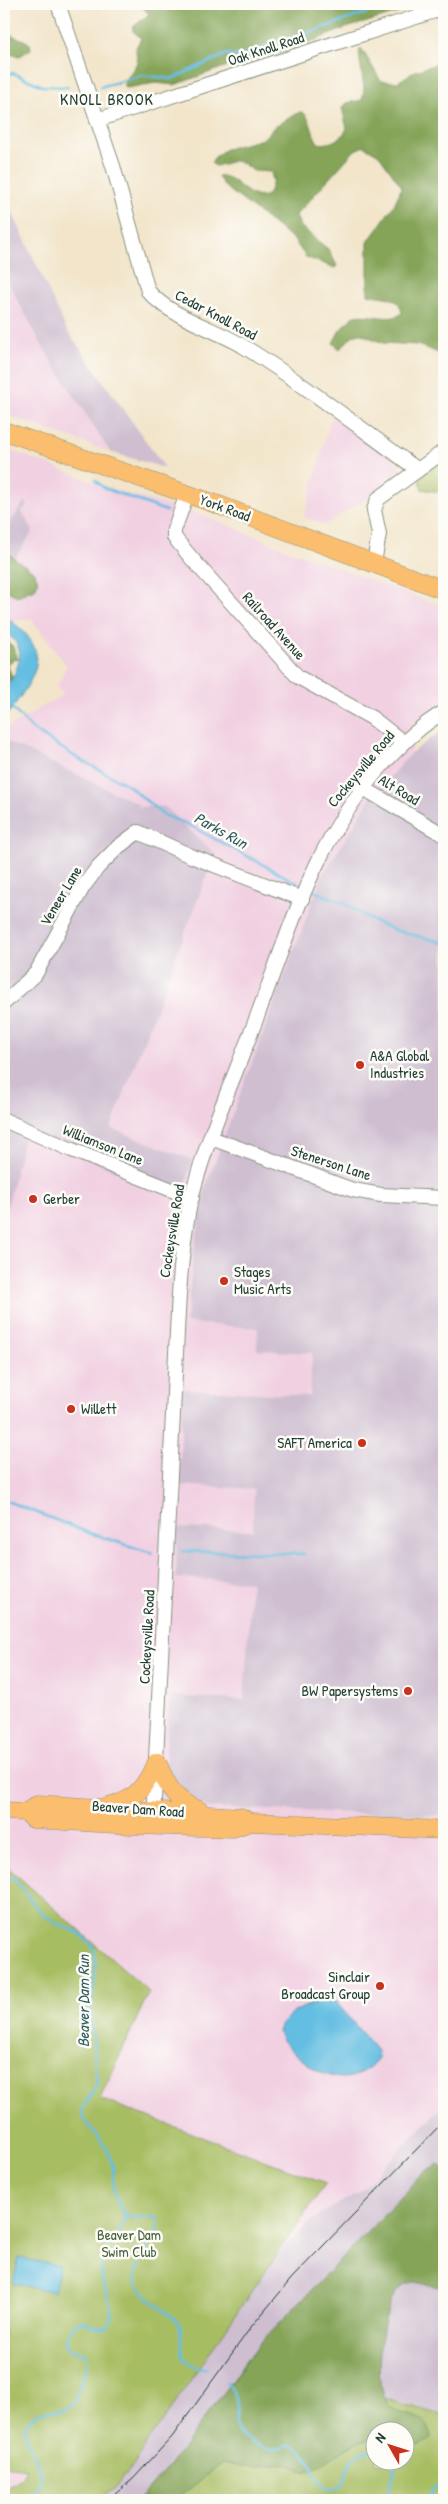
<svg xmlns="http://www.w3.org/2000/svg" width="448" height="2504" font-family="'Patrick Hand',sans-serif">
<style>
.built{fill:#f1d0e2}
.industrial{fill:#cebed0}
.green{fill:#a7bd62;stroke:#637d4b;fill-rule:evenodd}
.forest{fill:#85a458;stroke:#527046}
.water{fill:#64bee2;stroke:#427e8b}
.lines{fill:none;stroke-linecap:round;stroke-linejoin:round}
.stream{stroke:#64bee2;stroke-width:2.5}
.minor-casing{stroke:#88917f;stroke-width:16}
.major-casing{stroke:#88917f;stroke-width:19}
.minor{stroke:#fff;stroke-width:14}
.major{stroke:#fbbd6e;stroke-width:18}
.tram{stroke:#1f3d34;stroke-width:1}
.poi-dot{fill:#c8321e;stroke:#fdfcf7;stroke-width:2}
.labels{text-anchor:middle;stroke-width:5;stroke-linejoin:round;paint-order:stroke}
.street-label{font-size:15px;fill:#1f3d34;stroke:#fdfcf7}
.poi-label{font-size:15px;fill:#1f3d34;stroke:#fdfcf7;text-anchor:start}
.park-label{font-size:15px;fill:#486342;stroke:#fdfcf7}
.neighbourhood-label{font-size:16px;letter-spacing:1px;fill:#1f3d34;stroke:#fdfcf7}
.water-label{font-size:16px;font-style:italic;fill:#305d60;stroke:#fdfcf7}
</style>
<rect width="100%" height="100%" fill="#fdfcf7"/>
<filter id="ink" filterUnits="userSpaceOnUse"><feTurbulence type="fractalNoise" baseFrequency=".02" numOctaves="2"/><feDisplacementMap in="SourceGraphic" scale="10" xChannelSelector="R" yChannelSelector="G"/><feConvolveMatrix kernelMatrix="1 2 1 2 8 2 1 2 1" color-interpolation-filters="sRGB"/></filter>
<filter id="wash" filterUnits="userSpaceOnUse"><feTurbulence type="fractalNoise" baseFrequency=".0096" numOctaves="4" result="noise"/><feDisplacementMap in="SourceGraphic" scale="20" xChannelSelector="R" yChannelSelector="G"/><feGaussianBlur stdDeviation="1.12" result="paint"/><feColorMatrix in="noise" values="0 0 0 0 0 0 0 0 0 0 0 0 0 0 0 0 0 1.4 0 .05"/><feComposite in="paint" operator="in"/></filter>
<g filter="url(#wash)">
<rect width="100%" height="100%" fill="#f2e5ca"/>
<g class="built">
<path d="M 4,275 L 44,349 L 110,452 L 4,414 L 4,366 L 11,366 L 4,341 Z"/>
<path d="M 331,419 L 342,420 L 400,464 L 400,471 L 375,493 L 325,525 L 304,517 Z"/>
<path d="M 4,448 L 121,492 L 208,517 L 286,549 L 444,607 L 444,703 L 412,725 L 411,753 L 372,796 L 322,876 L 206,1185 L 194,1250 L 186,1323 L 258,1328 L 257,1350 L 312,1353 L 310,1396 L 183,1389 L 254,1489 L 253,1530 L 177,1528 L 176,1578 L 251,1581 L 244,1700 L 208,1808 L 444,1816 L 444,2104 L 360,2192 L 321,2213 L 274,2256 L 325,2184 L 100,2099 L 149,1992 L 4,1864 L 4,1221 L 25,1132 L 193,1160 L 111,1128 L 215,854 L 136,807 L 139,804 L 4,740 L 4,730 L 64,694 L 57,686 L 67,666 L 31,618 L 12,622 L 4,616 L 4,575 L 21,512 L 27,504 L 24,503 L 4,532 Z"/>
<path d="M 4,2466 L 27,2468 L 21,2478 L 9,2485 L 6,2500 L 4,2500 Z"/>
</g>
<g class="industrial">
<path d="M 4,194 L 66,329 L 165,468 L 110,452 L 44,349 L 4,275 L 8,271 L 4,263 Z"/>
<path d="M 24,502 L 28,504 L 22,512 L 33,531 L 4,575 L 4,532 Z"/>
<path d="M 442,730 L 444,732 L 444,1816 L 208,1808 L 177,1793 L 166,1763 L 169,1696 L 244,1700 L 251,1582 L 176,1578 L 177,1528 L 253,1530 L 254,1489 L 179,1485 L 183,1389 L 310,1396 L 312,1353 L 257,1350 L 258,1328 L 186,1323 L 194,1250 L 206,1185 L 322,876 L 372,796 L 411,753 Z"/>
<path d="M 4,740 L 139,804 L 137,807 L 164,806 L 215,854 L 111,1128 L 193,1160 L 181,1198 L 25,1133 L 4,1221 Z"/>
<path d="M 444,2104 L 444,2416 L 247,2358 L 155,2495 L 146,2500 L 95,2500 L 117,2487 L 274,2256 L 321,2213 L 360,2192 Z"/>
</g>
<g class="green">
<path d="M 444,458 L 444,493 L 422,489 L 419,477 Z"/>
<path d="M 4,1864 L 149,1992 L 100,2099 L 326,2183 L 117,2487 L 95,2500 L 6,2500 L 9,2485 L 21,2478 L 26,2469 L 4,2466 Z"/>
<path d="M 247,2358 L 444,2416 L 444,2500 L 146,2500 L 155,2495 ZM 376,2432 L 406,2432 L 406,2462 L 376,2462 Z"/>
</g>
<g class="forest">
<path d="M 140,4 L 429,4 L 346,28 L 282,53 L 233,64 L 174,85 L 156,83 L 126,88 L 123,85 L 137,63 L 136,48 L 141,38 L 133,31 L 133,27 L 149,14 Z"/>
<path d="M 4,30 C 12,38 22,37 30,44 L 31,49 L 20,56 L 4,53 Z"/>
<path d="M 361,48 L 381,81 L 398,82 L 413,72 L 444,61 L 444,353 L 436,352 L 418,345 L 383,343 L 359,333 L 352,336 L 340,349 L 333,343 L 340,330 L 353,317 C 367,311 391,324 402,313 C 400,294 381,298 368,294 L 368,242 L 394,205 L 402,187 L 379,155 L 364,146 L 355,150 L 296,215 L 300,226 L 329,250 L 337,266 L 335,268 L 306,257 L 293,239 L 224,186 L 218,176 C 237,174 250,206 269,194 L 273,181 L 271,172 L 254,171 L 237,160 L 216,166 L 211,163 L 215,157 L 226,149 L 263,139 L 275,126 L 300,112 L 303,112 C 311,118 311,132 318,143 C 328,146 344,138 347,128 L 342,108 L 347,103 L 362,100 C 368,83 355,56 361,48 Z"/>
<path d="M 4,547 C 7,551 11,556 15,559 C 26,567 44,573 35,589 L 17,596 L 4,589 Z"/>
<path d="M 4,642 L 12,645 L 18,659 L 12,660 L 8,666 L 12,677 L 4,688 Z"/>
<path d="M 438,2164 L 444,2168 L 444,2287 C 432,2287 414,2279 403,2285 C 382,2298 373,2377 384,2398 C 397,2424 427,2405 432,2439 L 418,2446 L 406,2442 L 406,2432 L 376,2432 L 375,2437 C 363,2441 350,2445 339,2453 C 325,2461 321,2467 305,2473 C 283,2458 278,2465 255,2467 C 245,2467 234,2464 223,2463 L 175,2500 L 139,2500 L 170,2465 L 259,2344 L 409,2189 L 422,2173 Z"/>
</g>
<g class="water">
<path d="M 4,616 C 58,652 35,677 4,719 C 4,711 1,698 5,692 C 16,670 32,649 4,632 Z"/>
<path d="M 328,2001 L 336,2002 L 377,2051 L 378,2058 C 355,2086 331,2082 304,2061 C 293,2052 283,2045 278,2032 C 284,2012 310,2003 328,2001 Z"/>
<path d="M 19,2258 L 60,2266 L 54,2292 L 13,2283 Z"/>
</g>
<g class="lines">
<g class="stream">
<path d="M 4,74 L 13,73 L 42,86 L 68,87"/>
<path d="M 100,87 L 143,75 L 171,79 L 227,54 L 239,56 L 393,4"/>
<path d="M 95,480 L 104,488 L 166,511"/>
<path d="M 11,707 L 32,729 L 77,758 L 128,785 L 163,815 L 185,823 L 303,886"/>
<path d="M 310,889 L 344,903 L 371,920 L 394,930 L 444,943"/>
<path d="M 4,1500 L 92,1534 L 152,1553"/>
<path d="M 182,1551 L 304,1554"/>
<path d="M 4,1872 L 15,1880 L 40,1911 L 56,1923 L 79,1933 L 93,1947 L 96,1960 L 91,2014 L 97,2085 L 82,2109 L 85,2121 L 107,2148 L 113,2167 L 114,2192 L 125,2220 C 115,2236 101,2253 101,2273 C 101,2281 125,2330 100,2328 C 94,2328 87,2323 82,2321 C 71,2324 69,2331 66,2342 L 70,2350 L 85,2353 C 91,2367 84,2376 79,2388 C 76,2395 76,2404 69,2408 C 54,2415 39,2405 27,2423 C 17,2440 53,2468 35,2491 C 32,2495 27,2497 23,2500"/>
<path d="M 124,2212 L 132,2218 L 158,2217 C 163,2238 127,2264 138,2285 C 147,2302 168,2310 180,2325 L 183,2358 L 193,2366 L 207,2369"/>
<path d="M 226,2382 C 231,2388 236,2396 237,2403 C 238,2413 232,2424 239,2433 C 244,2441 269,2450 277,2449 C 284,2448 288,2442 295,2446 C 312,2455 312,2480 327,2489 C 348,2488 343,2481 349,2466 C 351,2461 355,2457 359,2453 L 376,2449"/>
<path d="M 387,2500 C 388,2487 397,2470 395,2462"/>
<path d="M 432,2500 L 432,2490 L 444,2478"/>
</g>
</g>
</g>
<g filter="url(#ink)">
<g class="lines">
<defs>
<g id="minor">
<path d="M 58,4 L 113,166 L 148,291 C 170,317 213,328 243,346 C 304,384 360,428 418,470"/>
<path d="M 97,120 L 444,8"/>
<path d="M 187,494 L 174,530 L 174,537 L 193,560 L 298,677 L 372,718 L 404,743"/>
<path d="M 374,563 L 379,534 L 374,510 L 378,499 L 444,451"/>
<path d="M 363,788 L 444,835"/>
<path d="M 4,1003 L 36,973 L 83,887 L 98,867 L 118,847 L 138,832 L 191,856 L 302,899"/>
<path d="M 4,1120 L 72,1150 L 192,1198"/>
<path d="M 211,1138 L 353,1190 L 381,1195 L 444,1198"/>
<path d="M 153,1820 L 178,1312 C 180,1273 183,1233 192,1195 C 208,1134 236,1074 258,1014 C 293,921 316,838 384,763 C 402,744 421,725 444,712"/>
</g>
<g id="major">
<path d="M 4,431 L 216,504 L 444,590"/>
<path d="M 157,1762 C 168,1786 172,1800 199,1810"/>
<path d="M 111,1805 C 136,1802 147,1782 157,1762"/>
<path d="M 4,1811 L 26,1812 L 37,1804 L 241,1817 L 248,1821"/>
<path d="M 26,1812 L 33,1819 L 131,1825 L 233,1828 L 251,1822 L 444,1830"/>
</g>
</defs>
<use href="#minor" class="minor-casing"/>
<use href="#major" class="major-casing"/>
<use href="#minor" class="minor"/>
<use href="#major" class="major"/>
<path class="tram" d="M 108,2500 L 133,2479 L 172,2437 L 251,2327 L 292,2278 L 444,2121"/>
</g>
</g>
<g class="poi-dot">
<circle cx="360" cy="1065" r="5"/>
<circle cx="33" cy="1199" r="5"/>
<circle cx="224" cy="1281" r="5"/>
<circle cx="71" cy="1409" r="5"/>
<circle cx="362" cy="1443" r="5"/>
<circle cx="408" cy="1691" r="5"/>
<circle cx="380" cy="1986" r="5"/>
</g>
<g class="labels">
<g class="street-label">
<text transform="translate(266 49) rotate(-18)" y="5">Oak Knoll Road</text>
<text transform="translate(216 315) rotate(28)" y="5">Cedar Knoll Road</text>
<text transform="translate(225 508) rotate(20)" y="5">York Road</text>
<text transform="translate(274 626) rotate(48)" y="5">Railroad Avenue</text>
<text transform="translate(361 769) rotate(-50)" y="5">Cockeysville Road</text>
<text transform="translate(399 790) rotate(31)" y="5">Alt Road</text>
<text transform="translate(61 896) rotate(-59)" y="5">Veneer Lane</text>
<text transform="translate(103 1145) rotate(22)" y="5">Williamson Lane</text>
<text transform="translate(331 1163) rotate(18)" y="5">Stenerson Lane</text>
<text transform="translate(172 1231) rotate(-81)" y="5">Cockeysville Road</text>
<text transform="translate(147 1637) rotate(-87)" y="5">Cockeysville Road</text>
<text transform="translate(138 1809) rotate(4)" y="5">Beaver Dam Road</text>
</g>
<g class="poi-label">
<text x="370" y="1061">A&amp;A Global<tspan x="370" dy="17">Industries</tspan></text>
<text x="43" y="1204">Gerber</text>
<text x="234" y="1277">Stages<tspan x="234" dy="17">Music Arts</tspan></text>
<text x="81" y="1414">Willett</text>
<text x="352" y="1448" text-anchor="end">SAFT America</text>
<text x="398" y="1696" text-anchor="end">BW Papersystems</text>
<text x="370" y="1982" text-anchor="end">Sinclair<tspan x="370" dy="17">Broadcast Group</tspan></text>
</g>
<g class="park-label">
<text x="129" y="2240">Beaver Dam<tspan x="129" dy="17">Swim Club</tspan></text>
</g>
<g class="neighbourhood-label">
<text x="107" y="105">KNOLL BROOK</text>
</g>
<g class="water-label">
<text transform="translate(221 830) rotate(29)" y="6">Parks Run</text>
<text transform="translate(83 2001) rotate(-90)" y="6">Beaver Dam Run</text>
</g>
</g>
<rect width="448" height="2504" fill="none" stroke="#fdfcf7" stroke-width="20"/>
<g transform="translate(390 2446) rotate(309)"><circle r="24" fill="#fdfcf7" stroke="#a4b0a9"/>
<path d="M0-4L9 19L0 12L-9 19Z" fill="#c8321e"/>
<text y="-8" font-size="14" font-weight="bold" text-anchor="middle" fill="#1f3d34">N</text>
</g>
</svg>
